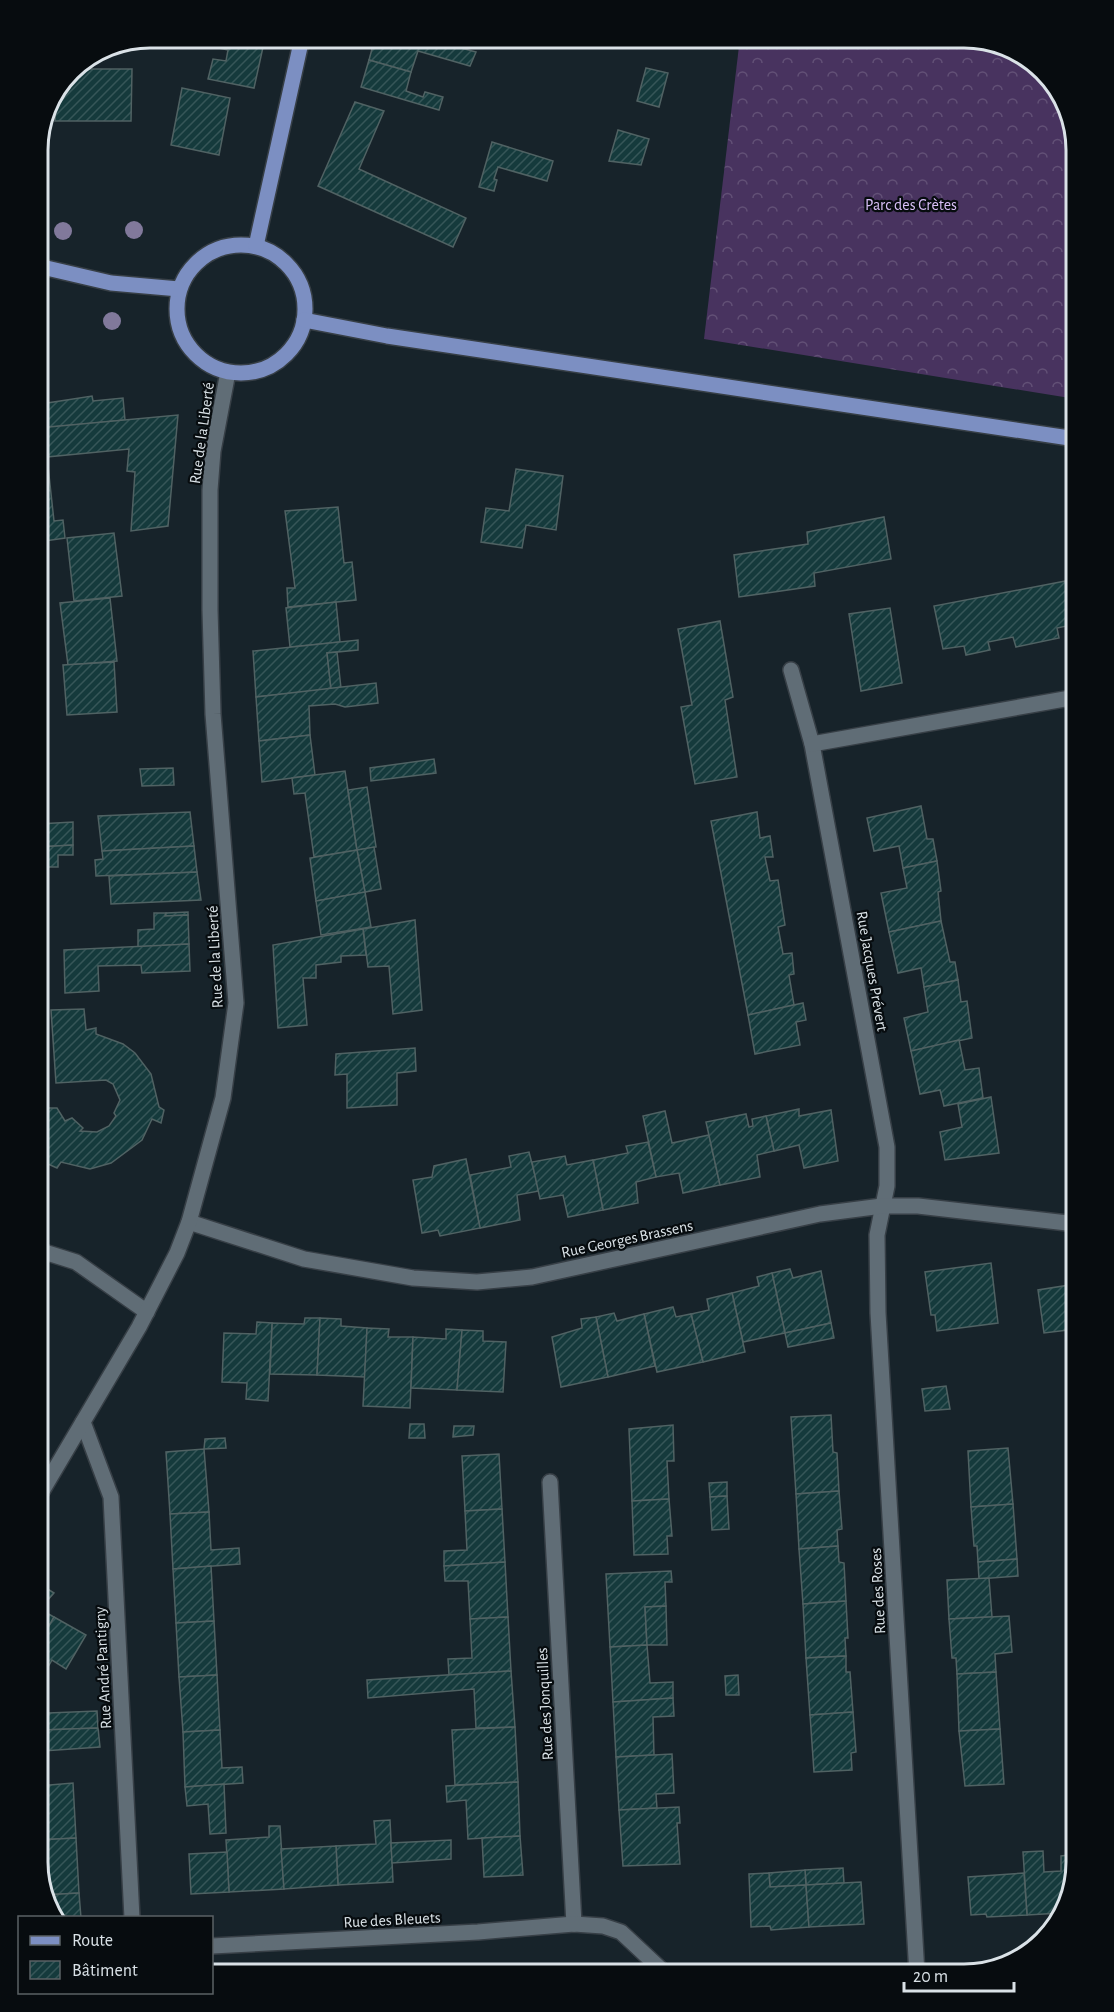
<svg xmlns="http://www.w3.org/2000/svg" width="1114" height="2012" font-family="'Alegreya Sans',sans-serif">
<style>
.forest{fill:url(#forest-crowns)}
.building{fill:url(#building-hatch);stroke:#506263;stroke-width:1.5}
.lines{fill:none;stroke-linecap:round;stroke-linejoin:round}
.minor-casing{stroke:#373f46;stroke-width:18}
.major-casing{stroke:#373f46;stroke-width:18}
.minor{stroke:#606d76;stroke-width:15}
.major{stroke:#7c8fc2;stroke-width:15}
.tree{fill:#81799b}
.labels{text-anchor:middle;stroke-width:4.5;stroke-linejoin:round;paint-order:stroke}
.park-label{font-size:16px;fill:#d8bff7;stroke:#070c0f}
.street-label{font-size:16px;fill:#dae2e7;stroke:#070c0f}
.rim{fill:none;stroke:#dae2e7;stroke-width:3}
</style>
<defs>
<pattern id="forest-crowns" width="20" height="18" patternUnits="userSpaceOnUse" patternTransform="scale(1.5)"><rect width="20" height="18" fill="#48335f"/><path d="M2 6a3 3 0 1 1 6 0M12 15a3 3 0 1 1 6 0" fill="none" stroke="#625076"/></pattern>
<pattern id="building-hatch" width="6" height="6" patternUnits="userSpaceOnUse" patternTransform="scale(1.5)"><rect width="6" height="6" fill="#153a3c"/><path d="M-1 1l2-2M0 6l6-6M5 7l2-2" fill="none" stroke="#365658"/></pattern>
</defs>
<rect width="100%" height="100%" fill="#17232a"/>
<path class="forest" d="M 740,38 L 966,38 L 1032,61 L 1068,107 L 1076,150 L 1076,399 L 704,339 Z"/>
<g class="building">
<path d="M 212,38 L 265,38 L 254,88 L 208,79 L 213,59 L 226,61 L 228,50 L 210,46 Z"/>
<path d="M 375,38 L 424,38 L 476,52 L 470,66 L 418,51 L 411,72 L 369,60 Z"/>
<path d="M 424,38 L 449,38 L 447,44 Z"/>
<path d="M 369,60 L 411,72 L 406,91 L 423,97 L 425,92 L 443,97 L 439,110 L 361,87 Z"/>
<path d="M 646,68 L 668,73 L 659,107 L 637,101 Z"/>
<path d="M 73,69 L 132,69 L 131,121 L 55,121 L 56,103 Z"/>
<path d="M 182,88 L 230,98 L 219,155 L 171,145 Z"/>
<path d="M 355,102 L 384,111 L 359,169 L 466,218 L 453,247 L 318,186 Z"/>
<path d="M 618,130 L 649,139 L 641,165 L 609,161 Z"/>
<path d="M 492,142 L 553,161 L 547,181 L 498,167 L 494,179 L 497,180 L 494,191 L 479,187 Z"/>
<path d="M 40,390 L 43,428 L 38,428 L 38,391 Z"/>
<path d="M 92,396 L 93,401 L 123,398 L 125,420 L 43,428 L 41,404 Z"/>
<path d="M 178,415 L 168,526 L 131,531 L 135,472 L 127,471 L 129,449 L 47,457 L 54,521 L 63,520 L 65,538 L 38,542 L 38,428 Z"/>
<path d="M 516,469 L 563,476 L 556,530 L 526,525 L 522,548 L 481,542 L 486,508 L 509,511 Z"/>
<path d="M 338,507 L 344,563 L 352,562 L 356,600 L 288,607 L 287,588 L 295,588 L 285,511 Z"/>
<path d="M 884,517 L 891,559 L 814,573 L 815,586 L 739,597 L 734,555 L 808,544 L 807,532 Z"/>
<path d="M 114,533 L 122,596 L 74,601 L 67,538 Z"/>
<path d="M 1076,579 L 1076,624 L 1057,628 L 1059,638 L 1016,647 L 1013,637 L 988,642 L 990,650 L 966,655 L 964,646 L 943,649 L 934,606 Z"/>
<path d="M 110,598 L 117,661 L 68,665 L 60,603 Z"/>
<path d="M 336,602 L 340,642 L 290,647 L 286,608 Z"/>
<path d="M 890,608 L 902,683 L 861,691 L 849,614 Z"/>
<path d="M 720,621 L 733,697 L 725,700 L 737,777 L 695,784 L 681,707 L 692,705 L 678,629 Z"/>
<path d="M 358,640 L 358,650 L 327,653 L 331,689 L 256,697 L 253,651 Z"/>
<path d="M 337,652 L 341,688 L 331,689 L 327,653 Z"/>
<path d="M 114,662 L 117,712 L 67,715 L 63,665 Z"/>
<path d="M 376,683 L 378,703 L 345,707 L 335,704 L 309,706 L 310,735 L 259,741 L 256,697 Z"/>
<path d="M 310,735 L 315,775 L 262,782 L 259,741 Z"/>
<path d="M 434,759 L 436,773 L 371,781 L 370,768 Z"/>
<path d="M 173,768 L 174,785 L 142,786 L 140,769 Z"/>
<path d="M 345,771 L 357,850 L 314,857 L 305,793 L 294,794 L 292,778 Z"/>
<path d="M 367,787 L 376,847 L 357,850 L 348,790 Z"/>
<path d="M 921,806 L 927,839 L 933,839 L 937,861 L 903,868 L 899,846 L 874,851 L 867,818 Z"/>
<path d="M 190,812 L 194,846 L 102,851 L 98,816 Z"/>
<path d="M 757,812 L 760,838 L 770,836 L 773,857 L 765,857 L 770,881 L 778,880 L 785,925 L 778,927 L 783,954 L 792,953 L 794,974 L 789,975 L 794,1005 L 748,1015 L 711,821 Z"/>
<path d="M 73,822 L 73,845 L 38,847 L 38,824 Z"/>
<path d="M 73,845 L 73,855 L 58,855 L 58,867 L 38,867 L 38,847 Z"/>
<path d="M 194,846 L 197,872 L 96,876 L 95,860 L 103,859 L 102,851 Z"/>
<path d="M 374,847 L 381,889 L 365,892 L 357,850 Z"/>
<path d="M 357,850 L 365,892 L 316,901 L 310,858 Z"/>
<path d="M 937,861 L 941,891 L 938,892 L 941,921 L 889,932 L 881,893 L 907,888 L 903,868 Z"/>
<path d="M 197,872 L 201,900 L 111,904 L 109,876 Z"/>
<path d="M 365,892 L 371,927 L 321,935 L 316,901 Z"/>
<path d="M 188,912 L 188,915 L 165,916 L 166,913 Z"/>
<path d="M 154,913 L 166,913 L 165,916 L 188,915 L 189,944 L 138,947 L 138,930 L 154,929 Z"/>
<path d="M 415,920 L 422,1010 L 393,1014 L 389,966 L 368,967 L 363,929 Z"/>
<path d="M 941,921 L 950,962 L 955,962 L 958,980 L 924,987 L 921,968 L 898,973 L 889,932 Z"/>
<path d="M 363,929 L 366,955 L 341,956 L 341,962 L 316,965 L 316,978 L 303,978 L 307,1025 L 278,1028 L 273,945 Z"/>
<path d="M 189,944 L 190,971 L 142,973 L 141,965 L 98,966 L 99,991 L 65,993 L 64,950 Z"/>
<path d="M 958,980 L 961,1002 L 967,1001 L 972,1038 L 911,1051 L 904,1018 L 928,1012 L 924,987 Z"/>
<path d="M 803,1003 L 806,1020 L 796,1022 L 800,1045 L 755,1054 L 748,1015 Z"/>
<path d="M 84,1009 L 86,1030 L 96,1028 L 96,1034 L 123,1044 L 135,1053 L 151,1074 L 159,1107 L 164,1110 L 161,1123 L 152,1119 L 142,1140 L 111,1163 L 90,1169 L 61,1162 L 57,1168 L 41,1161 L 45,1154 L 38,1145 L 38,1108 L 57,1108 L 65,1121 L 72,1118 L 83,1128 L 80,1131 L 97,1132 L 109,1126 L 116,1116 L 114,1113 L 120,1100 L 113,1084 L 106,1080 L 56,1083 L 51,1010 Z"/>
<path d="M 959,1040 L 965,1070 L 979,1068 L 983,1098 L 944,1106 L 940,1090 L 920,1094 L 911,1051 Z"/>
<path d="M 415,1048 L 416,1071 L 397,1073 L 397,1105 L 347,1108 L 347,1074 L 335,1075 L 336,1054 Z"/>
<path d="M 991,1097 L 999,1153 L 945,1160 L 940,1132 L 962,1127 L 958,1104 Z"/>
<path d="M 799,1109 L 799,1116 L 831,1110 L 838,1161 L 804,1168 L 799,1145 L 774,1151 L 766,1116 Z"/>
<path d="M 665,1111 L 672,1143 L 709,1135 L 720,1185 L 683,1193 L 679,1173 L 656,1177 L 643,1116 Z"/>
<path d="M 746,1114 L 749,1127 L 753,1126 L 752,1119 L 766,1116 L 774,1151 L 757,1155 L 760,1177 L 720,1185 L 706,1122 Z"/>
<path d="M 648,1142 L 656,1177 L 636,1182 L 638,1203 L 603,1210 L 593,1160 L 628,1153 L 626,1146 Z"/>
<path d="M 529,1152 L 539,1191 L 517,1195 L 520,1220 L 480,1228 L 470,1175 L 511,1167 L 509,1156 Z"/>
<path d="M 565,1156 L 567,1165 L 593,1160 L 603,1210 L 568,1217 L 563,1195 L 540,1199 L 532,1162 Z"/>
<path d="M 466,1159 L 480,1228 L 440,1236 L 438,1230 L 422,1233 L 413,1180 L 432,1177 L 434,1166 Z"/>
<path d="M 991,1263 L 998,1323 L 937,1331 L 935,1315 L 931,1315 L 925,1272 Z"/>
<path d="M 790,1269 L 793,1278 L 821,1271 L 831,1323 L 785,1333 L 772,1273 Z"/>
<path d="M 772,1273 L 785,1333 L 743,1342 L 732,1293 L 759,1286 L 757,1277 Z"/>
<path d="M 1076,1284 L 1076,1329 L 1044,1333 L 1038,1290 Z"/>
<path d="M 732,1293 L 745,1352 L 703,1362 L 691,1314 L 709,1310 L 707,1299 Z"/>
<path d="M 673,1307 L 676,1317 L 691,1314 L 703,1362 L 657,1372 L 644,1314 Z"/>
<path d="M 614,1313 L 617,1321 L 644,1314 L 655,1366 L 608,1377 L 596,1317 Z"/>
<path d="M 596,1317 L 608,1377 L 561,1387 L 552,1337 L 582,1328 L 581,1319 Z"/>
<path d="M 305,1318 L 320,1318 L 317,1375 L 270,1374 L 272,1323 L 304,1324 Z"/>
<path d="M 320,1318 L 341,1319 L 341,1326 L 367,1328 L 365,1377 L 317,1375 Z"/>
<path d="M 257,1322 L 272,1323 L 268,1401 L 246,1399 L 247,1383 L 222,1382 L 224,1333 L 256,1334 Z"/>
<path d="M 831,1323 L 834,1338 L 788,1347 L 785,1333 Z"/>
<path d="M 367,1328 L 389,1329 L 388,1337 L 413,1337 L 410,1408 L 363,1406 Z"/>
<path d="M 446,1329 L 462,1330 L 457,1390 L 411,1388 L 413,1337 L 446,1339 Z"/>
<path d="M 1076,1329 L 1076,1343 L 1067,1345 L 1066,1331 Z"/>
<path d="M 462,1330 L 483,1331 L 483,1341 L 506,1342 L 503,1392 L 457,1390 Z"/>
<path d="M 946,1386 L 950,1409 L 925,1411 L 922,1389 Z"/>
<path d="M 831,1415 L 833,1452 L 837,1453 L 839,1491 L 796,1494 L 791,1417 Z"/>
<path d="M 410,1424 L 424,1424 L 425,1438 L 409,1438 Z"/>
<path d="M 673,1425 L 674,1461 L 667,1461 L 669,1499 L 632,1501 L 629,1429 Z"/>
<path d="M 454,1426 L 474,1426 L 473,1435 L 453,1437 Z"/>
<path d="M 225,1438 L 226,1448 L 204,1449 L 205,1439 Z"/>
<path d="M 1008,1448 L 1013,1504 L 971,1507 L 968,1451 Z"/>
<path d="M 204,1449 L 209,1512 L 170,1514 L 166,1452 Z"/>
<path d="M 499,1454 L 502,1509 L 465,1511 L 462,1456 Z"/>
<path d="M 727,1482 L 727,1496 L 710,1497 L 709,1483 Z"/>
<path d="M 839,1491 L 842,1529 L 837,1530 L 838,1546 L 799,1549 L 796,1494 Z"/>
<path d="M 727,1496 L 729,1529 L 712,1530 L 710,1497 Z"/>
<path d="M 669,1499 L 672,1536 L 667,1536 L 668,1554 L 634,1555 L 632,1501 Z"/>
<path d="M 1013,1504 L 1017,1559 L 978,1562 L 977,1546 L 974,1546 L 971,1507 Z"/>
<path d="M 502,1509 L 505,1562 L 444,1566 L 444,1551 L 467,1550 L 465,1511 Z"/>
<path d="M 209,1512 L 211,1550 L 239,1548 L 240,1564 L 173,1569 L 170,1514 Z"/>
<path d="M 838,1546 L 839,1562 L 844,1563 L 846,1601 L 803,1604 L 799,1549 Z"/>
<path d="M 1017,1559 L 1018,1576 L 979,1579 L 978,1562 Z"/>
<path d="M 505,1562 L 508,1617 L 470,1619 L 468,1581 L 445,1581 L 444,1566 Z"/>
<path d="M 211,1566 L 214,1621 L 176,1623 L 173,1569 Z"/>
<path d="M 671,1571 L 672,1582 L 665,1582 L 666,1606 L 645,1607 L 647,1645 L 610,1647 L 606,1574 Z"/>
<path d="M 989,1578 L 992,1617 L 949,1619 L 947,1580 Z"/>
<path d="M 38,1583 L 54,1593 L 40,1609 L 38,1608 Z"/>
<path d="M 846,1601 L 848,1638 L 845,1638 L 846,1656 L 806,1658 L 803,1604 Z"/>
<path d="M 666,1606 L 667,1645 L 647,1645 L 645,1607 Z"/>
<path d="M 38,1608 L 54,1617 L 38,1646 Z"/>
<path d="M 1009,1616 L 1012,1652 L 995,1654 L 996,1672 L 957,1674 L 956,1658 L 952,1658 L 949,1619 Z"/>
<path d="M 54,1617 L 86,1635 L 66,1669 L 52,1660 L 38,1685 L 38,1646 Z"/>
<path d="M 508,1617 L 511,1671 L 449,1675 L 448,1659 L 472,1658 L 470,1619 Z"/>
<path d="M 214,1621 L 217,1675 L 179,1677 L 176,1623 Z"/>
<path d="M 647,1645 L 650,1683 L 673,1682 L 673,1698 L 613,1702 L 610,1647 Z"/>
<path d="M 846,1656 L 846,1672 L 850,1672 L 853,1712 L 810,1715 L 806,1658 Z"/>
<path d="M 511,1671 L 515,1727 L 476,1728 L 474,1689 L 368,1698 L 367,1680 Z"/>
<path d="M 996,1672 L 1000,1729 L 959,1731 L 957,1674 Z"/>
<path d="M 217,1675 L 220,1730 L 183,1732 L 179,1677 Z"/>
<path d="M 738,1675 L 739,1695 L 726,1695 L 725,1676 Z"/>
<path d="M 673,1698 L 674,1716 L 653,1717 L 654,1755 L 616,1757 L 613,1702 Z"/>
<path d="M 38,1709 L 48,1713 L 97,1711 L 98,1728 L 42,1730 L 38,1729 Z"/>
<path d="M 853,1712 L 856,1752 L 851,1753 L 852,1770 L 814,1772 L 810,1715 Z"/>
<path d="M 515,1727 L 518,1782 L 455,1785 L 452,1730 Z"/>
<path d="M 98,1728 L 100,1747 L 43,1751 L 42,1730 Z"/>
<path d="M 1000,1729 L 1004,1784 L 965,1786 L 959,1731 Z"/>
<path d="M 220,1730 L 222,1768 L 242,1767 L 243,1783 L 185,1787 L 183,1732 Z"/>
<path d="M 672,1754 L 674,1793 L 656,1794 L 657,1808 L 619,1810 L 616,1757 Z"/>
<path d="M 518,1782 L 520,1836 L 468,1839 L 466,1800 L 447,1802 L 446,1786 Z"/>
<path d="M 73,1783 L 76,1838 L 38,1840 L 38,1786 Z"/>
<path d="M 224,1784 L 226,1833 L 210,1834 L 208,1804 L 187,1806 L 185,1787 Z"/>
<path d="M 679,1807 L 680,1823 L 677,1823 L 680,1864 L 623,1866 L 619,1810 Z"/>
<path d="M 390,1820 L 393,1882 L 338,1885 L 336,1846 L 376,1844 L 374,1821 Z"/>
<path d="M 269,1826 L 280,1826 L 284,1889 L 229,1892 L 226,1840 L 269,1837 Z"/>
<path d="M 520,1836 L 523,1875 L 484,1877 L 482,1838 Z"/>
<path d="M 76,1838 L 79,1893 L 44,1895 L 38,1862 L 38,1840 Z"/>
<path d="M 451,1840 L 451,1859 L 392,1863 L 391,1843 Z"/>
<path d="M 336,1846 L 338,1885 L 284,1889 L 281,1849 Z"/>
<path d="M 1043,1851 L 1044,1872 L 1061,1871 L 1061,1856 L 1076,1854 L 1076,1863 L 1061,1913 L 1027,1915 L 1023,1852 Z"/>
<path d="M 227,1852 L 229,1892 L 191,1894 L 189,1854 Z"/>
<path d="M 843,1868 L 844,1883 L 806,1885 L 805,1870 Z"/>
<path d="M 805,1870 L 806,1885 L 770,1887 L 769,1873 Z"/>
<path d="M 769,1873 L 770,1887 L 806,1885 L 809,1927 L 771,1930 L 770,1926 L 751,1927 L 749,1874 Z"/>
<path d="M 1024,1873 L 1027,1915 L 987,1917 L 986,1914 L 971,1915 L 968,1877 Z"/>
<path d="M 861,1882 L 864,1924 L 809,1927 L 806,1885 Z"/>
<path d="M 79,1893 L 81,1918 L 56,1918 L 46,1905 L 44,1895 Z"/>
</g>
<g class="lines">
<defs>
<g id="minor">
<path d="M 791,670 L 812,744 L 887,1147 L 887,1186 L 877,1235 L 878,1313 L 917,1974"/>
<path d="M 812,744 L 1076,697"/>
<path d="M 189,1222 L 304,1259 L 413,1278 L 477,1282 L 532,1277 L 820,1214 L 882,1206 L 918,1206 L 1076,1224"/>
<path d="M 38,1250 L 76,1262 L 147,1312"/>
<path d="M 83,1422 L 111,1497 L 132,1918"/>
<path d="M 550,1482 L 574,1924"/>
<path d="M 38,1498 L 139,1327 L 177,1253 L 189,1222 L 223,1098 L 236,1003 L 213,714 L 210,610 L 210,490 L 213,451 L 228,372"/>
<path d="M 212,1946 L 478,1932 L 574,1924 L 603,1926 L 621,1932 L 666,1974"/>
<path d="M 950,1974 L 970,1973"/>
</g>
<g id="major">
<circle cx="241" cy="309" r="64"/>
<path d="M 256,246 L 302,38"/>
<path d="M 38,266 L 111,283 L 179,289"/>
<path d="M 304,320 L 387,336 L 1076,439"/>
</g>
</defs>
<use href="#minor" class="minor-casing"/>
<use href="#major" class="major-casing"/>
<use href="#minor" class="minor"/>
<use href="#major" class="major"/>
</g>
<g class="tree">
<circle cx="134" cy="230" r="9"/>
<circle cx="63" cy="231" r="9"/>
<circle cx="112" cy="321" r="9"/>
</g>
<g class="labels">
<g class="park-label">
<text x="911" y="210">Parc des Crètes</text>
</g>
<g class="street-label">
<text transform="translate(201 433) rotate(-82)" y="6">Rue de la Liberté</text>
<text transform="translate(214 957) rotate(-93)" y="6">Rue de la Liberté</text>
<text transform="translate(873 971) rotate(80)" y="6">Rue Jacques Prévert</text>
<text transform="translate(627 1238) rotate(-12)" y="6">Rue Georges Brassens</text>
<text transform="translate(877 1591) rotate(-93)" y="6">Rue des Roses</text>
<text transform="translate(102 1668) rotate(-93)" y="6">Rue André Pantigny</text>
<text transform="translate(544 1704) rotate(-93)" y="6">Rue des Jonquilles</text>
<text transform="translate(392 1919) rotate(-3)" y="6">Rue des Bleuets</text>
</g>
</g>
<path d="M0 0H1114V2012H0ZM150 48H964A102 102 0 0 1 1066 150V1862A102 102 0 0 1 964 1964H150A102 102 0 0 1 48 1862V150A102 102 0 0 1 150 48Z" fill="#070c0f" fill-rule="evenodd"/>
<path class="rim" d="M150 48H964A102 102 0 0 1 1066 150V1862A102 102 0 0 1 964 1964H150A102 102 0 0 1 48 1862V150A102 102 0 0 1 150 48Z"/>
<rect x="18" y="1916" width="195" height="78" fill="#070c0f" stroke="#5b6265" stroke-width="1.5"/>
<rect x="30" y="1936" width="30" height="9" fill="#7c8fc2" stroke="#5b6265" stroke-width="1.5"/>
<text x="72" y="1946" font-size="18" fill="#dae2e7">Route</text>
<rect x="30" y="1961" width="30" height="18" fill="url(#building-hatch)" stroke="#5b6265" stroke-width="1.5"/>
<text x="72" y="1976" font-size="18" fill="#dae2e7">Bâtiment</text>
<path d="M904 1982v9h110v-9" fill="none" stroke="#dae2e7" stroke-width="3"/>
<text x="913" y="1982" font-size="18" fill="#dae2e7" stroke="#070c0f" stroke-width="4.5" paint-order="stroke">20 m</text>
</svg>
